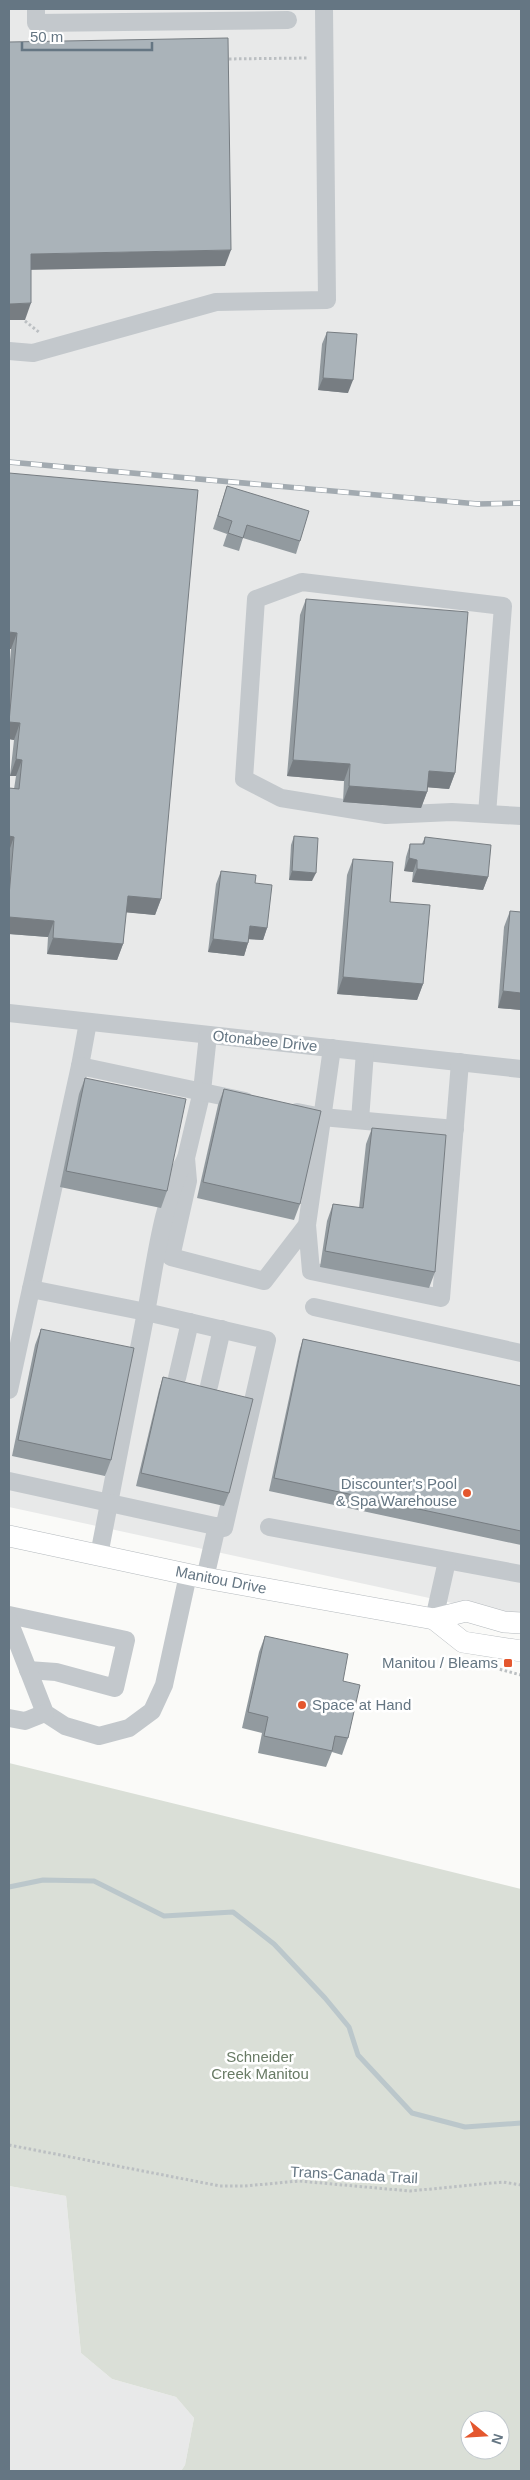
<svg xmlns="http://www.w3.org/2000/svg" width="530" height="2480" font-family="Helvetica,sans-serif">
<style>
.built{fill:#e8e9e9}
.green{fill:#dadfd7;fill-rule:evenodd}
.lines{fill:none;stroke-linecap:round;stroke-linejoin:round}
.stream{stroke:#bbc7cb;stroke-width:5}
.major-casing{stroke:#b5babe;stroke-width:22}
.path{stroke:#bbbfc2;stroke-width:3;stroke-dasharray:2.5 2.5;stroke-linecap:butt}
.minor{stroke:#c3c8cc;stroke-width:18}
.major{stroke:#fff;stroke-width:21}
.rail-casing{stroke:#a2aab0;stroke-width:5.5}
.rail{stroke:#fff;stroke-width:4;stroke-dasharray:11;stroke-linecap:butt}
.wall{fill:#929a9f}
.shaded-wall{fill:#777d82}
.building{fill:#aab3b9;stroke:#777d82}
.poi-dot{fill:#e4572e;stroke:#fff;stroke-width:2}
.labels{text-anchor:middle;stroke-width:5;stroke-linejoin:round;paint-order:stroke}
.street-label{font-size:15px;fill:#657683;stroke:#fff}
.poi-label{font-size:15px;fill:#657683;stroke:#fff;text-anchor:end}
.park-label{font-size:15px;fill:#687a64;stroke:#fff}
</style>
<rect width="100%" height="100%" fill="#fafaf8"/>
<g class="built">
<path d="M 9,9 L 521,9 L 521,1618 L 9,1507 Z"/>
<path d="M 9,2186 L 66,2196 L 81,2353 L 112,2379 L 176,2397 L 194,2418 L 185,2465 L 181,2471 L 9,2471 Z"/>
</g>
<path class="green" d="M 9,1763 L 521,1889 L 521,2471 L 181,2471 L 185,2465 L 194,2418 L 176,2397 L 112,2379 L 81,2353 L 66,2196 L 9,2186 ZM 470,2420 L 500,2420 L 500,2450 L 470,2450 Z"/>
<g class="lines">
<path class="stream" d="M 9,1887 L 43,1880 L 94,1881 L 164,1916 L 233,1912 L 274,1944 L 325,1998 L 349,2027 L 358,2055 L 412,2113 L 465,2127 L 521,2123"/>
<defs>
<g id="major">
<path d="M 9,1536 L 205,1578 L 434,1619 L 466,1611 L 504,1622 L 521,1623"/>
<path d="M 434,1619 L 463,1642 L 521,1651"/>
</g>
</defs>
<use href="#major" class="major-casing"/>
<g class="path">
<path d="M 224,59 L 308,58"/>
<path d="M 25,321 L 40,333"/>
<path d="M 495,1668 L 521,1675"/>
<path d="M 9,2145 L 220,2186 L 245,2186 L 299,2181 L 410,2191 L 503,2182 L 521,2185"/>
</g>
<g class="minor">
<path d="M 36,9 L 36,23 L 288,20"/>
<path d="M 9,351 L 33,353 L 216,302 L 327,300 L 324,9"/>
<path d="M 487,814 L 503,606 L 302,582 L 256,599 L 244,779 L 281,798 L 386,815 L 452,812 L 521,816"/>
<path d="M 9,1013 L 521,1069"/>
<path d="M 208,1035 L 202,1091 L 186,1158 L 188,1181 L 171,1257 L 264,1281 L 307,1225 L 332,1048"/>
<path d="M 80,1066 L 88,1022"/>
<path d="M 297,1112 L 322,1117 L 455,1129"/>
<path d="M 360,1120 L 365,1052"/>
<path d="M 307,1225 L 311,1271 L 441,1298 L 460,1062"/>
<path d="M 31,1289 L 80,1066 L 245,1101"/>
<path d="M 314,1307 L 521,1353"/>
<path d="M 177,1378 L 190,1322"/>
<path d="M 209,1386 L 222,1329"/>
<path d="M 9,1390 L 31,1289 L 146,1312 L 99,1555"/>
<path d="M 9,1481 L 224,1528 L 267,1340 L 146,1312 C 156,1261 161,1204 186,1158"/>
<path d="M 269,1527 L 521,1574"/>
<path d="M 205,1578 L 217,1526"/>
<path d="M 9,1615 L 126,1640 L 115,1688 L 56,1672 L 28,1670"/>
<path d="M 434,1619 L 447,1561"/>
<path d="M 9,1621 L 45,1713 L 65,1726 L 99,1736 L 129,1728 L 152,1711 L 164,1685 L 188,1575"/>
<path d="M 9,1718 L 25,1721 L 45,1713"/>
</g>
<use href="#major" class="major"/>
<defs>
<path id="rail" d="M 9,462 L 478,504 L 521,503"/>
</defs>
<use href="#rail" class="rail-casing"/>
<use href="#rail" class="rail"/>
</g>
<g class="wall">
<path d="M 327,332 L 348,393 L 318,390 L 322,344 Z"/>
<path d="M 9,473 L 161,899 L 155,915 L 126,912 L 123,944 L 117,960 L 47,954 L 48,937 L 9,934 L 9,788 L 14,789 L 16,776 L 10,776 L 14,740 L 9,739 L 9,672 L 11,649 Z"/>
<path d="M 227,486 L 300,541 L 296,554 L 243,538 L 239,551 L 223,546 L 227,534 L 213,529 Z"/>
<path d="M 306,599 L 455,773 L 449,789 L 428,787 L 427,792 L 421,808 L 343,802 L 344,781 L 287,776 L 300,615 Z"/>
<path d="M 294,836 L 312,881 L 289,880 L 291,845 Z"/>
<path d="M 425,837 L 488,877 L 483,890 L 412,882 L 413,872 L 404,871 L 406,857 L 410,844 L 422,844 Z"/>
<path d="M 353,859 L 390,902 L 423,984 L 417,1000 L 337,994 L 347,875 Z"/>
<path d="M 221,871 L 255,883 L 267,928 L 263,940 L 249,939 L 244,956 L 208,952 L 216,884 Z"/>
<path d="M 510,911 L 521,1010 L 498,1008 L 504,927 Z"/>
<path d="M 85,1078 L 167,1191 L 161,1208 L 60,1187 L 79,1094 Z"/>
<path d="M 224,1089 L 300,1204 L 294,1220 L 197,1198 L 218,1105 Z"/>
<path d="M 372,1128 L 435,1272 L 429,1288 L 320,1267 L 327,1221 L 333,1204 L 359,1208 L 366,1144 Z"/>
<path d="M 41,1329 L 111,1460 L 105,1476 L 12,1456 L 35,1345 Z"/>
<path d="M 303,1339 L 521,1386 L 521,1545 L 269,1491 L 299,1352 Z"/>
<path d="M 163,1377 L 229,1493 L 224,1506 L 136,1486 L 159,1390 Z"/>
<path d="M 265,1636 L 343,1681 L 348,1738 L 342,1755 L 332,1752 L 326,1767 L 258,1753 L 262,1733 L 242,1728 L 259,1652 Z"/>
</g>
<g class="shaded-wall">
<path d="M 231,250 L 225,266 L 25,270 L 31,254 Z"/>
<path d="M 31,303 L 25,320 L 9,320 L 9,304 Z"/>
<path d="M 323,378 L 353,380 L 348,393 L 318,390 Z"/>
<path d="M 9,632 L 17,633 L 11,649 L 9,649 Z"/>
<path d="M 9,722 L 20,723 L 14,740 L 9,739 Z"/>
<path d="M 16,759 L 22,760 L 16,776 L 10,776 Z"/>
<path d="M 293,760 L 350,764 L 344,781 L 287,776 Z"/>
<path d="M 429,771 L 455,773 L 449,789 L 423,787 Z"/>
<path d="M 349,786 L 427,792 L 421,808 L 343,802 Z"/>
<path d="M 9,836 L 14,837 L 9,851 Z"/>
<path d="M 409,858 L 417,860 L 413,872 L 404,871 Z"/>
<path d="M 417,869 L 488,877 L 483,890 L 412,882 Z"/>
<path d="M 292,871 L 316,873 L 312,881 L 289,880 Z"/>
<path d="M 128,896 L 161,899 L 155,915 L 122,912 Z"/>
<path d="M 9,917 L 54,921 L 48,937 L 9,934 Z"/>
<path d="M 250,926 L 267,928 L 263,940 L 245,939 Z"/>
<path d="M 53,938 L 123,944 L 117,960 L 47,954 Z"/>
<path d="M 213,939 L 248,943 L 244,956 L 208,952 Z"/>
<path d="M 343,977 L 423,984 L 417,1000 L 337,994 Z"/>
<path d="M 503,991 L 521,993 L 521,1010 L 498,1008 Z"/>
</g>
<g class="building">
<path d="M 228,38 L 231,250 L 31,254 L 31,303 L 9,304 L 9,42 Z"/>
<path d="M 327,332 L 357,334 L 353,380 L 323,378 Z"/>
<path d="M 9,473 L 198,490 L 161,899 L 128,896 L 123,944 L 53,938 L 54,921 L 9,917 L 9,896 L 14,837 L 9,836 L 9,788 L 19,789 L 22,760 L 16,759 L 20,723 L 9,722 L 17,633 L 9,632 Z"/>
<path d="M 227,486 L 309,511 L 300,541 L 247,525 L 243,538 L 228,533 L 232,521 L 218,516 Z"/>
<path d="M 306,599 L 468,612 L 455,773 L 429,771 L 427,792 L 349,786 L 350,764 L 293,760 Z"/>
<path d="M 294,836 L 318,838 L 316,873 L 292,871 Z"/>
<path d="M 425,837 L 491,845 L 488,877 L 417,869 L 417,860 L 409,858 L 410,844 L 424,844 Z"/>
<path d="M 353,859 L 393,862 L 390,902 L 430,905 L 423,984 L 343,977 Z"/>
<path d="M 221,871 L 256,875 L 255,883 L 272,885 L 267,928 L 250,926 L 248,943 L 213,939 Z"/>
<path d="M 510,911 L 521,912 L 521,993 L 503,991 Z"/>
<path d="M 85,1078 L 186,1099 L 167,1191 L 66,1171 Z"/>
<path d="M 224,1089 L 321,1111 L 300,1204 L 203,1182 Z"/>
<path d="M 372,1128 L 446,1135 L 435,1272 L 325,1251 L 333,1204 L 363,1208 Z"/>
<path d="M 41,1329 L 134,1348 L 111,1460 L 18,1440 Z"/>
<path d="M 303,1339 L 521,1386 L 521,1531 L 274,1478 Z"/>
<path d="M 163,1377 L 253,1399 L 229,1493 L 141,1473 Z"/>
<path d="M 265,1636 L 348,1654 L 343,1681 L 360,1685 L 348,1738 L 335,1736 L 332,1751 L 264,1736 L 268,1717 L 248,1712 Z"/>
</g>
<g class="poi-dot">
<circle cx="467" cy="1493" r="5"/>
<rect x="503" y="1658" width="10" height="10" rx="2.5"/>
<circle cx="302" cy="1705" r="5"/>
</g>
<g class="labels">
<g class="street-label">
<text transform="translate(265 1041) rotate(6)" y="5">Otonabee Drive</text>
<text transform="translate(221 1580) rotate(11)" y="5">Manitou Drive</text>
<text transform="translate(354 2175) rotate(3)" y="5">Trans-Canada Trail</text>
</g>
<g class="poi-label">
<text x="457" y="1489">Discounter's Pool<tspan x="457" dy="17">&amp; Spa Warehouse</tspan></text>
<text x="498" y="1668">Manitou / Bleams</text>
<text x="312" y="1710" text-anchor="start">Space at Hand</text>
</g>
<g class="park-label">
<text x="260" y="2062">Schneider<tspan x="260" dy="17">Creek Manitou</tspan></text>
</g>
</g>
<rect width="530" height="2480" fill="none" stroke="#657683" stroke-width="20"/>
<g transform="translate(485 2435) rotate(108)"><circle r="24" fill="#ffffff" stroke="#c1c8cd"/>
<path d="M0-4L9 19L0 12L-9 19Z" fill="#e4572e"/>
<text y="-8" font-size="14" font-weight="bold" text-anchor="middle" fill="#657683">N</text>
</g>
<path d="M22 42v8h130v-8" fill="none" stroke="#657683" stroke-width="2.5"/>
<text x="30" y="42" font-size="15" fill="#657683" stroke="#ffffff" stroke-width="4" paint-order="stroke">50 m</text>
</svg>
